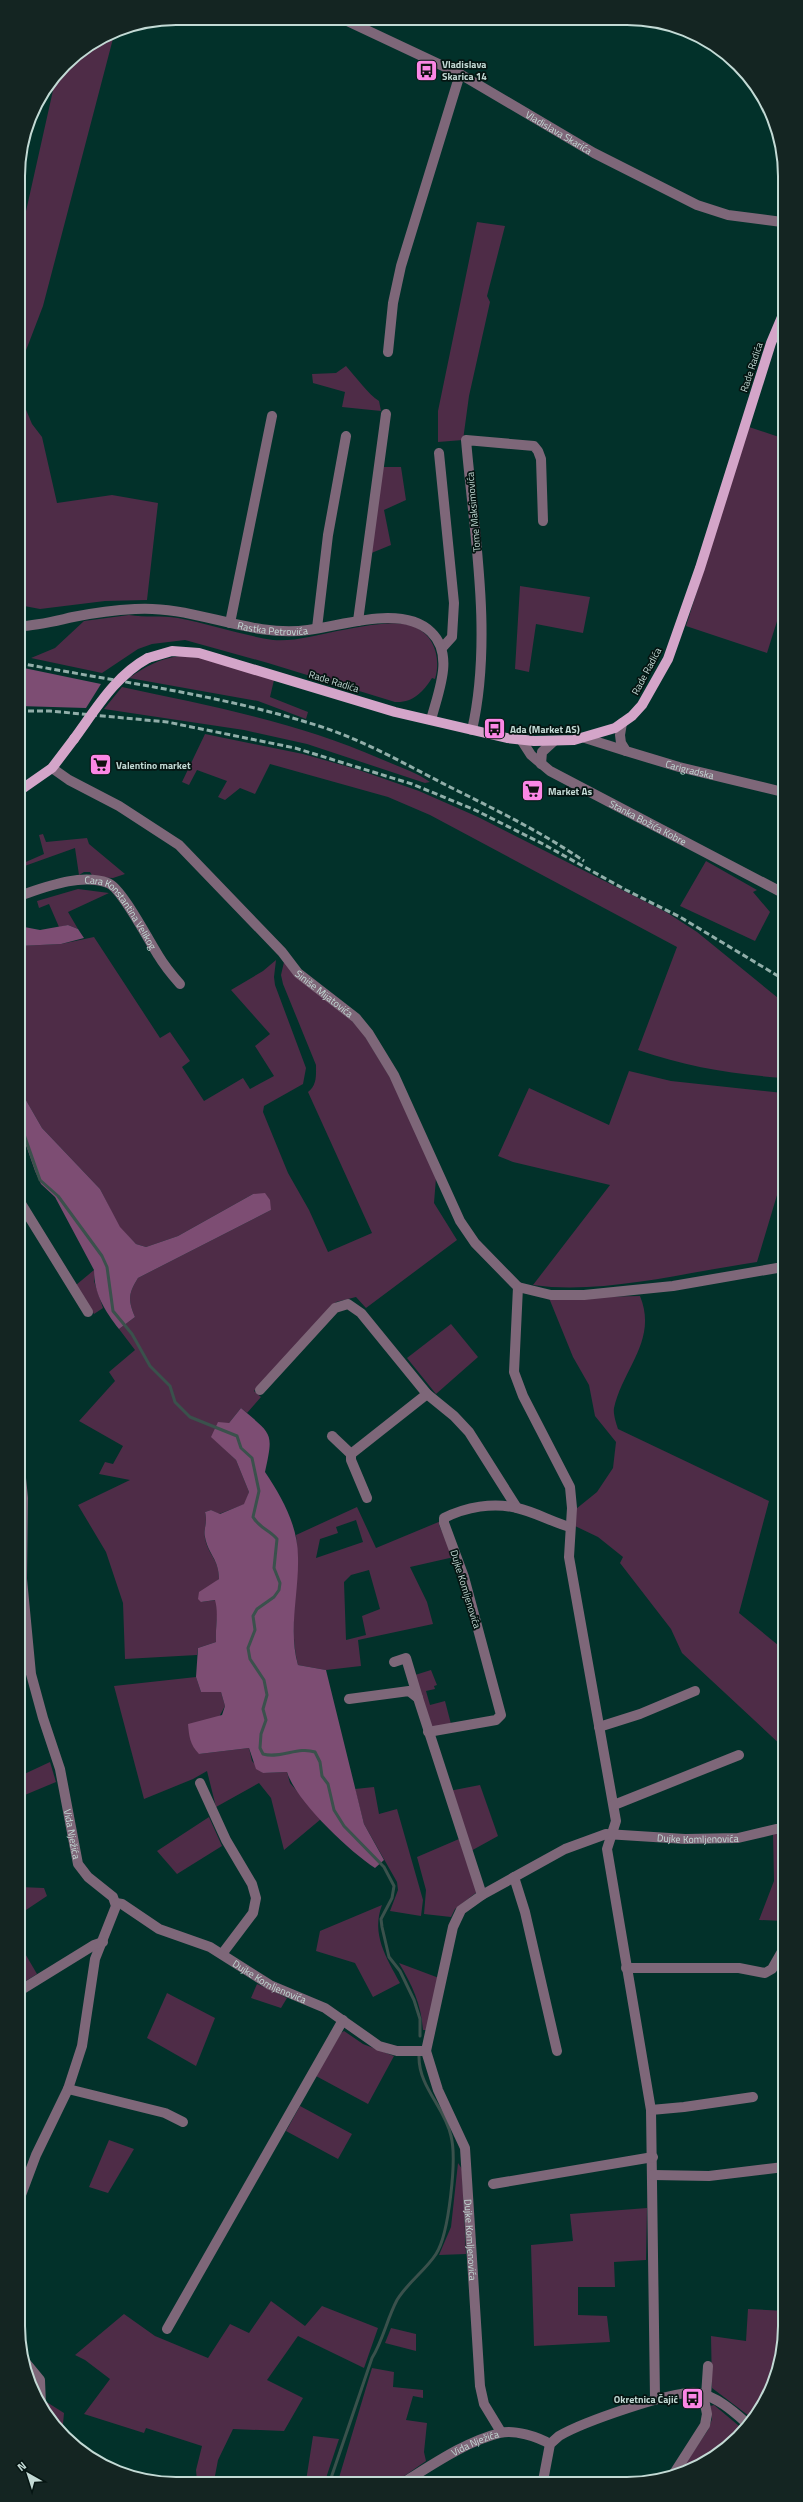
<svg xmlns="http://www.w3.org/2000/svg" width="803" height="2502" font-family="'Titillium Web',sans-serif">
<style>
.green{fill:#4e2c47;fill-rule:evenodd}
.forest{fill:#7d4d73}
.lines{fill:none;stroke-linecap:round;stroke-linejoin:round}
.stream{stroke:#3a514c;stroke-width:3}
.minor{stroke:#7e6779;stroke-width:10}
.major{stroke:#d4a5c9;stroke-width:10}
.rail{stroke:#91aea9;stroke-width:3;stroke-dasharray:6 3;stroke-linecap:butt}
.major-bridge{stroke:#d4a5c9;stroke-width:10}
.labels{text-anchor:middle;stroke-width:3.5;stroke-linejoin:round;paint-order:stroke}
.poi-label{font-size:10px;font-weight:bold;fill:#c3dad5;stroke:#051512;text-anchor:start}
.street-label{font-size:10px;fill:#c3dad5;stroke:#051512}
.rim{fill:none;stroke:#c3dad5;stroke-width:2}
</style>
<rect width="100%" height="100%" fill="#02312a"/>
<g class="green">
<path d="M 115,31 L 43,306 L 20,366 L 19,393 L 32,424 L 42,437 L 57,503 L 112,495 L 158,503 L 147,600 L 105,601 L 40,609 L 19,605 L 18,247 L 56,77 L 72,57 Z"/>
<path d="M 477,222 L 505,226 L 487,296 L 490,302 L 469,396 L 463,440 L 438,442 L 438,411 Z"/>
<path d="M 346,366 C 356,377 368,394 379,401 L 381,411 L 342,407 L 345,392 L 313,383 L 312,374 L 336,373 Z"/>
<path d="M 749,427 L 782,438 L 783,602 L 767,653 L 686,626 Z"/>
<path d="M 380,467 L 401,467 L 406,500 L 384,510 L 391,545 L 369,554 Z"/>
<path d="M 520,586 L 590,597 L 583,633 L 536,624 L 529,672 L 515,669 Z"/>
<path d="M 129,615 C 145,618 162,615 178,618 C 210,624 241,635 273,640 C 293,642 317,635 337,631 C 358,628 395,618 415,627 C 435,636 441,659 435,679 L 432,678 C 423,692 413,703 395,702 L 268,663 L 185,640 L 152,644 L 138,649 L 102,673 L 31,658 L 55,648 L 84,621 Z"/>
<path d="M 180,656 L 201,658 L 274,680 L 270,697 L 308,712 L 306,719 L 258,701 L 129,678 C 146,666 159,659 180,656 Z"/>
<path d="M 122,687 C 210,706 298,722 381,759 C 397,766 416,772 430,782 L 425,783 L 307,744 L 244,730 L 104,709 Z"/>
<path d="M 205,734 L 303,754 L 356,769 L 419,791 L 478,817 L 666,912 L 697,932 L 783,1002 L 783,1078 C 731,1074 688,1067 638,1050 L 677,947 L 430,815 L 388,797 L 270,764 L 255,794 L 240,788 L 225,800 L 218,797 L 227,781 L 197,770 L 189,785 L 182,782 Z"/>
<path d="M 43,834 L 46,842 L 87,838 L 89,844 L 125,874 L 113,878 L 93,877 L 90,872 L 84,872 L 79,875 L 75,848 L 19,868 L 19,865 L 44,854 L 39,835 Z"/>
<path d="M 706,861 L 757,890 L 753,892 L 770,912 L 755,941 L 680,906 Z"/>
<path d="M 78,889 L 109,893 L 68,912 L 78,929 L 68,925 L 59,927 L 49,904 L 39,908 L 37,901 Z"/>
<path d="M 94,937 L 160,1038 L 170,1032 L 190,1061 L 182,1067 L 204,1101 L 243,1078 L 250,1089 L 274,1076 L 255,1046 L 270,1034 L 231,990 L 263,971 L 276,960 L 274,977 L 275,985 L 306,1068 L 303,1084 L 264,1106 L 263,1112 L 288,1173 L 309,1210 L 328,1252 L 372,1233 L 308,1092 C 317,1085 316,1076 316,1065 L 283,984 L 281,975 L 284,962 L 343,1011 L 363,1033 L 405,1102 L 436,1178 L 434,1203 L 457,1240 L 366,1308 L 356,1297 L 336,1302 L 254,1391 L 261,1397 L 247,1413 L 241,1408 L 229,1423 L 212,1437 L 236,1460 L 249,1492 L 245,1504 L 219,1514 L 211,1510 L 205,1512 C 208,1522 203,1529 205,1538 C 208,1555 219,1559 219,1579 L 212,1585 L 201,1602 L 216,1600 C 219,1614 215,1627 216,1642 L 198,1648 L 197,1655 L 125,1659 L 123,1603 L 106,1552 L 78,1505 L 130,1480 L 99,1474 L 105,1462 L 113,1464 L 123,1446 L 79,1421 L 115,1381 L 109,1372 L 135,1350 L 119,1329 L 135,1317 C 128,1300 128,1294 138,1278 L 271,1210 L 253,1194 L 178,1236 L 146,1247 L 136,1244 L 119,1227 L 100,1189 L 42,1128 L 19,1088 L 19,946 L 61,944 Z"/>
<path d="M 629,1071 L 671,1081 L 783,1093 L 783,1175 L 757,1262 C 687,1272 602,1295 533,1285 L 610,1185 L 513,1162 L 498,1156 L 529,1088 L 609,1125 Z"/>
<path d="M 94,1270 L 94,1281 L 103,1308 L 94,1314 L 76,1285 Z"/>
<path d="M 640,1296 C 658,1340 623,1368 614,1408 C 613,1414 616,1423 618,1429 L 769,1501 L 739,1613 L 784,1650 L 784,1748 L 682,1653 L 671,1629 L 620,1563 L 623,1557 L 598,1537 L 575,1526 L 576,1509 L 597,1492 L 613,1468 L 616,1442 L 595,1416 L 589,1385 L 573,1357 L 549,1298 Z"/>
<path d="M 451,1324 L 478,1357 L 436,1394 L 407,1358 Z"/>
<path d="M 357,1507 L 376,1548 L 441,1521 L 439,1525 L 454,1557 L 410,1567 L 427,1602 L 433,1624 L 358,1640 L 361,1666 L 326,1670 L 298,1665 C 287,1623 301,1578 296,1535 ZM 356,1520 L 363,1542 L 316,1558 L 320,1539 L 338,1533 L 336,1527 ZM 369,1570 L 380,1609 L 362,1616 L 366,1635 L 346,1640 L 344,1582 L 351,1575 Z"/>
<path d="M 431,1670 L 437,1685 L 434,1686 L 435,1689 L 426,1691 L 430,1705 L 445,1701 L 451,1724 L 432,1727 L 415,1675 Z"/>
<path d="M 196,1677 L 201,1692 L 221,1692 L 225,1706 L 199,1754 L 249,1748 L 252,1761 L 263,1773 L 287,1772 L 290,1783 L 321,1819 L 284,1850 L 271,1798 L 259,1783 L 216,1807 L 207,1771 L 193,1779 L 144,1799 L 114,1686 Z"/>
<path d="M 50,1762 L 56,1782 L 20,1797 L 20,1776 Z"/>
<path d="M 480,1785 L 498,1836 L 469,1852 L 449,1791 Z"/>
<path d="M 374,1787 L 379,1814 L 397,1809 L 423,1900 L 421,1916 L 390,1911 L 398,1890 L 397,1882 L 364,1824 L 355,1789 Z"/>
<path d="M 209,1817 L 222,1846 L 177,1874 L 157,1851 Z"/>
<path d="M 773,1833 L 784,1833 L 784,1921 L 759,1920 L 774,1881 Z"/>
<path d="M 459,1839 L 477,1892 L 455,1909 L 451,1917 L 424,1914 L 426,1890 L 417,1857 Z"/>
<path d="M 20,1887 L 44,1888 L 47,1896 L 20,1914 Z"/>
<path d="M 382,1905 C 371,1934 386,1957 400,1983 L 373,1997 L 355,1963 L 316,1951 L 320,1931 Z"/>
<path d="M 20,1945 L 37,1974 L 21,1984 Z"/>
<path d="M 399,1963 L 439,1978 L 426,2030 L 423,2030 C 421,2003 412,1985 399,1963 Z"/>
<path d="M 257,1984 L 287,1998 L 281,2008 L 251,1998 Z"/>
<path d="M 167,1993 L 215,2018 L 196,2066 L 147,2038 Z"/>
<path d="M 344,2031 L 363,2044 L 394,2056 L 368,2104 L 316,2076 L 341,2033 Z"/>
<path d="M 300,2106 L 352,2134 L 338,2159 L 286,2131 Z"/>
<path d="M 109,2140 L 134,2149 L 108,2193 L 89,2187 Z"/>
<path d="M 458,2163 L 462,2169 L 466,2254 L 439,2255 L 451,2227 Z"/>
<path d="M 647,2208 L 646,2260 L 614,2262 L 615,2287 L 578,2287 L 578,2315 L 607,2316 L 610,2342 L 534,2346 L 531,2245 L 573,2241 L 570,2214 Z"/>
<path d="M 271,2301 L 305,2326 L 322,2306 L 378,2328 L 364,2368 L 298,2336 L 267,2380 L 303,2398 L 284,2431 L 233,2429 L 218,2460 L 214,2481 L 197,2481 L 196,2470 L 202,2446 L 146,2428 L 144,2433 L 84,2414 L 110,2379 L 85,2360 L 75,2355 L 124,2314 L 155,2336 L 208,2358 L 230,2324 L 249,2333 Z"/>
<path d="M 748,2309 L 785,2311 L 785,2336 L 773,2386 L 753,2419 L 712,2388 L 711,2336 L 746,2341 Z"/>
<path d="M 391,2328 L 416,2334 L 416,2351 L 385,2343 Z"/>
<path d="M 372,2368 L 394,2372 L 393,2387 L 423,2390 L 423,2398 L 413,2396 L 406,2420 L 427,2423 L 424,2452 L 426,2461 L 397,2481 L 338,2481 Z"/>
<path d="M 45,2401 L 64,2413 L 62,2435 L 45,2411 Z"/>
<path d="M 714,2405 L 745,2431 L 706,2463 L 679,2473 L 708,2430 L 712,2419 L 710,2406 Z"/>
<path d="M 313,2436 L 339,2439 L 325,2481 L 306,2481 Z"/>
</g>
<g class="forest">
<path d="M 19,667 L 101,684 L 86,708 L 19,706 Z"/>
<path d="M 68,925 L 78,929 L 84,938 L 61,944 L 19,946 L 19,926 L 40,930 Z"/>
<path d="M 19,1088 L 42,1128 L 100,1189 L 120,1227 L 136,1244 L 146,1247 L 178,1236 L 253,1194 L 265,1193 L 270,1200 L 271,1210 L 138,1278 C 128,1294 128,1300 135,1317 L 119,1329 C 105,1311 94,1294 94,1270 L 55,1197 L 41,1184 L 35,1171 L 20,1128 Z"/>
<path d="M 241,1408 C 272,1435 274,1431 265,1472 C 282,1497 298,1526 298,1557 C 299,1593 288,1630 298,1665 L 326,1670 L 364,1824 L 384,1860 L 375,1868 C 349,1851 296,1801 287,1772 L 263,1773 L 256,1769 L 249,1748 L 199,1754 C 190,1745 189,1736 188,1724 L 222,1715 L 225,1706 L 221,1692 L 201,1692 L 196,1677 L 198,1648 L 216,1642 C 215,1627 219,1614 215,1600 L 201,1602 L 198,1599 L 199,1592 L 219,1579 C 219,1559 208,1554 205,1537 C 203,1529 208,1523 205,1512 L 211,1510 L 220,1514 L 244,1504 L 249,1492 L 236,1460 L 211,1437 L 218,1422 L 229,1423 Z"/>
</g>
<g class="lines">
<g class="stream">
<path d="M 20,1123 L 40,1180 L 58,1196 L 102,1256 L 107,1267 L 113,1311 L 132,1334 L 150,1366 L 170,1386 L 175,1402 L 190,1417 L 237,1436 L 241,1448 L 252,1458 L 259,1491 L 253,1517 C 260,1529 269,1529 277,1539 L 274,1568 L 280,1583 L 279,1590 L 274,1597 L 257,1609 L 253,1616 L 255,1630 L 248,1648 L 250,1659 L 264,1680 L 267,1695 L 263,1709 L 266,1720 L 261,1734 L 260,1748 L 263,1754 C 281,1759 298,1746 315,1752 L 320,1762 L 322,1776 L 328,1784 L 334,1810 L 344,1826 L 384,1867 L 394,1886 L 392,1898 L 381,1919 L 382,1927 L 389,1957 L 400,1971 L 414,2000 L 420,2019 L 420,2036"/>
<path d="M 330,2481 L 372,2358 C 383,2340 387,2319 397,2300 C 408,2282 425,2271 436,2254 C 449,2234 457,2159 451,2136 C 445,2107 418,2087 419,2055"/>
</g>
<g class="minor">
<path id="s1" d="M 343,19 L 460,74 L 594,153 L 697,205 L 728,215 L 782,222"/>
<path d="M 388,352 L 393,303 L 401,266 L 460,74"/>
<path d="M 439,453 L 454,603 L 452,637 L 442,648"/>
<path d="M 358,621 L 386,414"/>
<path d="M 230,623 L 272,416"/>
<path id="s2" d="M 19,626 C 37,626 55,621 73,617 C 93,613 114,610 135,609 C 194,605 249,638 308,630 C 343,626 402,604 431,632 C 455,655 438,692 431,720"/>
<path d="M 317,628 L 328,535 L 346,436"/>
<path id="s3" d="M 622,723 L 620,735 L 621,743 L 626,751 L 679,767 L 783,792"/>
<path d="M 472,730 C 493,638 474,533 466,440 L 534,446 L 538,451 L 541,459 L 543,521"/>
<path d="M 585,738 L 626,751"/>
<path id="s4" d="M 522,741 L 531,755 L 550,771 L 783,893"/>
<path d="M 541,764 L 542,752 L 554,741"/>
<path id="s5" d="M 52,768 L 69,780 L 119,806 L 179,845 L 282,952 L 298,973 L 356,1018 L 369,1034 L 394,1075 L 460,1221 L 475,1243 L 518,1287 L 514,1372 L 523,1396 L 570,1487 L 572,1508 L 569,1557 L 616,1821 L 607,1849 L 651,2110 L 655,2399"/>
<path id="s6" d="M 19,896 C 46,887 80,873 108,883 C 121,887 149,941 158,955 C 164,965 172,975 180,984"/>
<path d="M 20,1202 L 88,1312"/>
<path d="M 518,1287 L 551,1295 L 584,1295 L 673,1286 L 783,1267"/>
<path d="M 260,1390 L 335,1308 L 348,1304 L 361,1313 L 427,1394"/>
<path d="M 332,1436 L 351,1454"/>
<path id="s7" d="M 20,1468 L 23,1498 L 22,1579 L 31,1674 L 43,1718 L 60,1769 L 78,1864 L 88,1877 L 113,1897 L 116,1906 L 95,1959 L 82,2046 L 68,2089 L 36,2155 L 21,2195"/>
<path d="M 367,1498 L 351,1460 L 351,1454 L 427,1394 L 454,1416 L 469,1432 L 517,1508"/>
<path d="M 394,1662 L 406,1658 L 418,1698"/>
<path d="M 349,1699 L 409,1691 L 418,1698 L 482,1895"/>
<path d="M 599,1727 L 640,1714 L 695,1691"/>
<path d="M 428,1732 L 496,1720 L 501,1715 L 464,1577 L 444,1523 L 444,1518 C 466,1507 493,1502 517,1508 C 535,1512 552,1522 570,1527"/>
<path d="M 200,1783 L 226,1840 L 252,1884 L 256,1898 L 253,1913 L 222,1954"/>
<path d="M 614,1805 L 739,1755"/>
<path d="M 514,1877 L 525,1912 L 557,2051"/>
<path id="s8" d="M 116,1903 L 122,1904 L 159,1929 L 210,1947 L 270,1985 L 325,2008 L 379,2046 L 397,2051 L 426,2051 L 438,2090 L 465,2148 L 480,2386 L 484,2404 L 501,2432"/>
<path d="M 626,1968 L 739,1968 L 765,1973 L 772,1969 L 784,1948"/>
<path d="M 21,1990 L 94,1945 L 103,1942"/>
<path id="s9" d="M 426,2051 L 453,1927 L 461,1910 L 482,1895 L 565,1849 L 606,1834 L 685,1839 L 738,1838 L 776,1829 L 784,1829"/>
<path d="M 68,2089 L 165,2113 L 183,2122"/>
<path d="M 651,2110 L 684,2107 L 753,2097"/>
<path d="M 653,2175 L 709,2176 L 784,2167"/>
<path d="M 493,2184 L 653,2157"/>
<path d="M 167,2329 L 343,2020"/>
<path d="M 21,2357 L 40,2380 L 41,2405"/>
<path d="M 706,2396 L 708,2366"/>
<path d="M 673,2475 L 705,2425 L 707,2414 L 703,2394"/>
<path id="s10" d="M 406,2481 C 435,2463 467,2441 500,2433 C 514,2429 538,2437 550,2444"/>
<path d="M 543,2481 L 550,2444 L 559,2436 C 581,2423 675,2389 698,2393 C 718,2397 734,2412 749,2425"/>
</g>
<g class="major">
<path d="M 148,658 L 172,651 L 199,653 L 395,712 L 507,738 L 534,741 L 574,740 L 615,728 L 632,716 L 642,705 L 668,659 L 700,568 L 771,343 L 782,317"/>
<path d="M 19,791 L 52,768 L 74,739"/>
</g>
<g class="rail">
<path d="M 19,663 C 119,682 222,695 319,726 C 363,740 405,764 446,785 C 492,808 540,831 584,861"/>
<path d="M 19,711 L 50,711 L 167,722 L 295,748 L 412,784 L 475,810 L 543,844 L 626,890 L 680,917 L 783,979"/>
</g>
<path class="major-bridge" d="M 74,739 C 96,709 115,676 148,658"/>
</g>
<defs>
<symbol id="bus-square" viewBox="-11 -11 22 22"><rect x="-9" y="-9" width="18" height="18" rx="4" fill="#fb87e5" stroke="#051512"/><path d="M-5-6H5V4H4V6H2V4H-2V6H-4V4H-5ZM-3.5-4V0h7V-4ZM-3.5 1.2v1.5H-2V1.2ZM2 1.2v1.5H3.5V1.2Z" fill="#111"/></symbol>
<symbol id="supermarket-square" viewBox="-11 -11 22 22"><rect x="-9" y="-9" width="18" height="18" rx="4" fill="#fb87e5" stroke="#051512"/><path d="M-6-5.5h2.5l.6 2H6L4.5 2H-2.5L-4.4-4H-6ZM-1.5 3.2a1.3 1.3 0 1 0 .1 0ZM3 3.2a1.3 1.3 0 1 0 .1 0Z" fill="#111"/></symbol>
</defs>
<g fill-rule="evenodd">
<use href="#bus-square" x="414" y="58" width="25" height="25"/>
<use href="#bus-square" x="482" y="716" width="25" height="25"/>
<use href="#supermarket-square" x="88" y="752" width="25" height="25"/>
<use href="#supermarket-square" x="520" y="778" width="25" height="25"/>
<use href="#bus-square" x="680" y="2386" width="25" height="25"/>
</g>
<g class="labels">
<g class="poi-label">
<text x="442" y="68">Vladislava<tspan x="442" dy="12">Skarica 14</tspan></text>
<text x="510" y="733">Ada (Market AS)</text>
<text x="116" y="769">Valentino market</text>
<text x="548" y="795">Market As</text>
<text x="678" y="2403" text-anchor="end">Okretnica Čajić</text>
</g>
<g class="street-label">
<text dy="4" stroke="none"><textPath href="#s1" startOffset="244">Vladislava Skarića</textPath></text>
<text transform="translate(751 367) rotate(-72)" y="4">Rade Radića</text>
<text transform="translate(473 512) rotate(-95)" y="4">Tome Maksimovića</text>
<text dy="4" stroke="none"><textPath href="#s2" startOffset="257">Rastka Petrovića</textPath></text>
<text transform="translate(646 671) rotate(-62)" y="4">Rade Radića</text>
<text transform="translate(334 681) rotate(17)" y="4">Rade Radića</text>
<text dy="4" stroke="none"><textPath href="#s3" startOffset="96">Carigradska</textPath></text>
<text dy="4" stroke="none"><textPath href="#s4" startOffset="152">Stanka Božića Kobre</textPath></text>
<text dy="4" stroke="none"><textPath href="#s6" startOffset="120">Cara Konstantina Velikog</textPath></text>
<text dy="4" stroke="none"><textPath href="#s5" startOffset="357">Siniše Mijatovića</textPath></text>
<text transform="translate(466 1589) rotate(73)" y="4">Dujke Komljenovića</text>
<text dy="4" stroke="none"><textPath href="#s7" startOffset="372">Vida Nježića</textPath></text>
<text dy="4" stroke="none"><textPath href="#s9" startOffset="402">Dujke Komljenovića</textPath></text>
<text dy="4" stroke="none"><textPath href="#s8" startOffset="174">Dujke Komljenovića</textPath></text>
<text dy="4" stroke="none"><textPath href="#s8" startOffset="546">Dujke Komljenovića</textPath></text>
<text dy="4" stroke="none"><textPath href="#s10" startOffset="79">Vida Nježića</textPath></text>
</g>
</g>
<path d="M0 0H803V2502H0ZM176 25H627A151 151 0 0 1 778 176V2326A151 151 0 0 1 627 2477H176A151 151 0 0 1 25 2326V176A151 151 0 0 1 176 25Z" fill="#142522" fill-rule="evenodd"/>
<path class="rim" d="M176 25H627A151 151 0 0 1 778 176V2326A151 151 0 0 1 627 2477H176A151 151 0 0 1 25 2326V176A151 151 0 0 1 176 25Z"/>
<g transform="translate(28 2474) rotate(321)" stroke="#051512" stroke-width="3" paint-order="stroke">
<path d="M0-3L7 15L0 10L-7 15Z" fill="#c3dad5"/>
<text y="-6" font-size="11" font-weight="bold" text-anchor="middle" fill="#c3dad5">N</text>
</g>
</svg>
